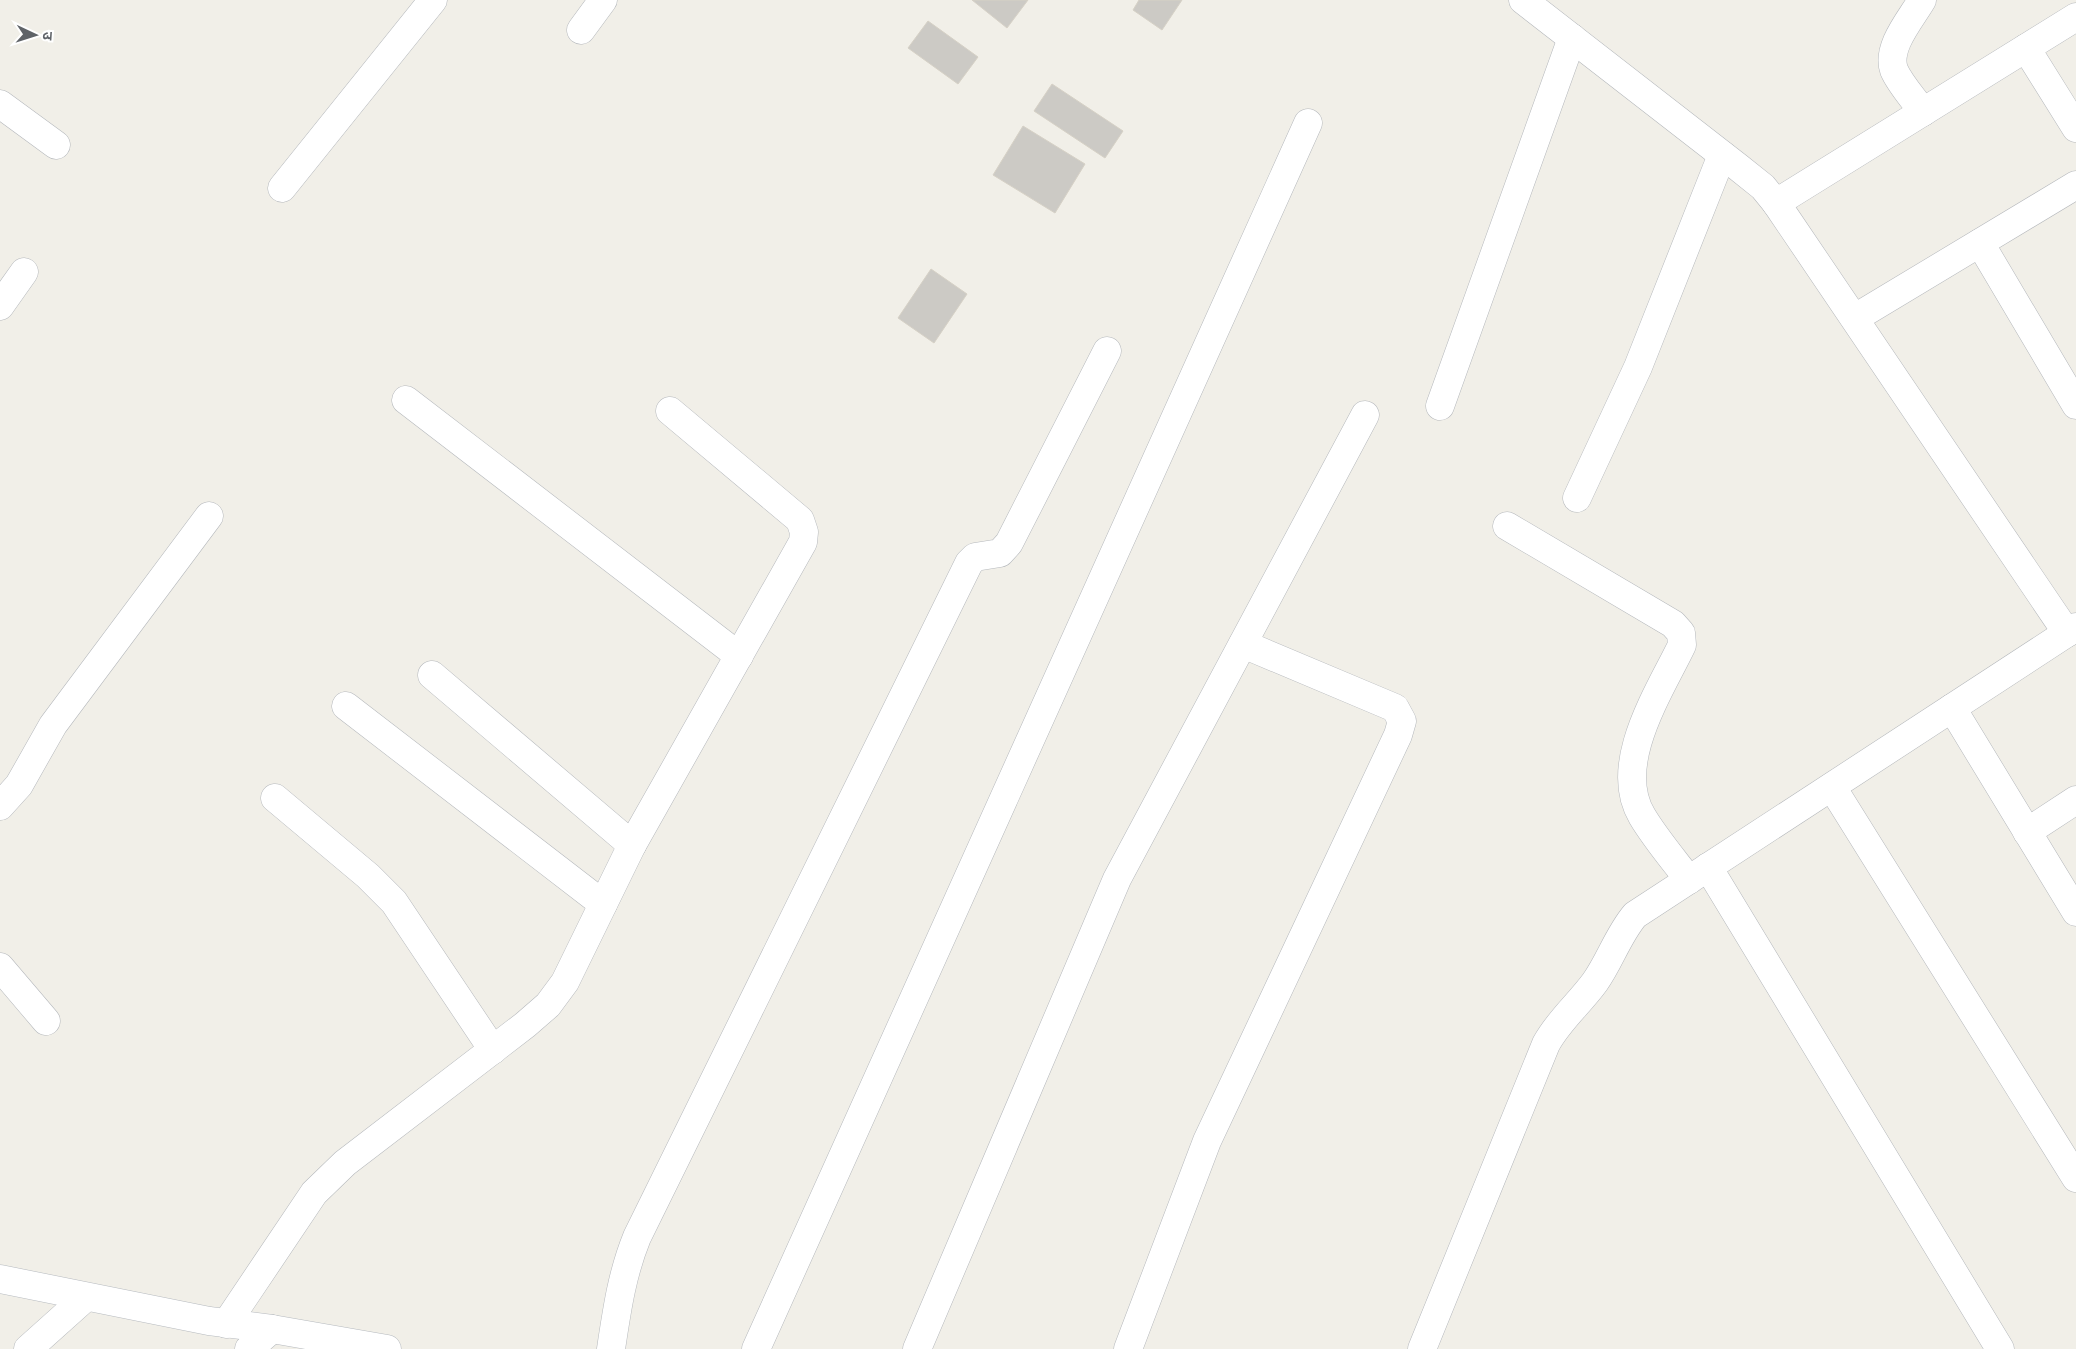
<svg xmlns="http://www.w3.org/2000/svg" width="2076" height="1349" font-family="Overpass,'Noto Sans Devanagari',sans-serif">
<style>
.building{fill:#cccac5;stroke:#d6d1c6}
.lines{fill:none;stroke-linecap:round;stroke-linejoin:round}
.street-casing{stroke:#b5b8bc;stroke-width:29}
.secondary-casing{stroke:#b6babf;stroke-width:29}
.street{stroke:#fff;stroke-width:28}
.secondary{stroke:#fff;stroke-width:28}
</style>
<rect width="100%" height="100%" fill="#f1efe8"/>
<g class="building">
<path d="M 972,0 L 1028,0 L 1007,28 Z"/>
<path d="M 1139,0 L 1182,0 L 1162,30 L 1133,10 Z"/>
<path d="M 928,21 L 978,57 L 958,84 L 908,48 Z"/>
<path d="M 1052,84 L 1123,131 L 1105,158 L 1034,111 Z"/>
<path d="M 1023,126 L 1085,164 L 1055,213 L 993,175 Z"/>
<path d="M 931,269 L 967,294 L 934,343 L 898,318 Z"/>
</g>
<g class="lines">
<defs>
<g id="street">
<path d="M 1523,0 L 1738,167 L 1763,187 L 1776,203 L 2067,633"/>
<path d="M 1922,0 C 1911,19 1886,47 1894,70 C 1900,84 1914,99 1923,112"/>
<path d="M 581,30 L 603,0"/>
<path d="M 2026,48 L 2076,128"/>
<path d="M 0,104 L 56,145"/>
<path d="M 282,188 L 433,0"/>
<path d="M 1776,203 L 2076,17"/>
<path d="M 1980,243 L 2076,405"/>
<path d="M 0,306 L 24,272"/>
<path d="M 1855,318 L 2076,185"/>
<path d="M 406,400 L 739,656"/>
<path d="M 1440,406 L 1572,38"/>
<path d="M 1577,498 L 1638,367 L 1722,155"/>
<path d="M 1507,526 L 1673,624 L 1681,633 L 1682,645 C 1660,691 1611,764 1642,816 C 1655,838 1673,859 1689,880"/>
<path d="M 432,675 L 632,845"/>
<path d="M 346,706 L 603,904"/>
<path d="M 1952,708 L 2076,912"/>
<path d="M 1832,787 L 2076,1178"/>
<path d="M 275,798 L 368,876 L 394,902 L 493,1050"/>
<path d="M 0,806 L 19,785 L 53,725 L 209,516"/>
<path d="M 2027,832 L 2076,800"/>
<path d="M 1708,867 L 2000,1349"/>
<path d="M 0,967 L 46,1021"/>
<path d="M 226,1324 L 314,1193 L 345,1163 L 525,1025 L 548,1005 L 565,982 L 632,845 L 803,542 L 804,532 L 800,520 L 670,411"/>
<path d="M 28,1349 L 86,1297"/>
<path d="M 249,1349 L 272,1329"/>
<path d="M 611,1349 C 617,1309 622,1274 637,1237 L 969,563 L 975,557 L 1000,553 L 1009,543 L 1107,351"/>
<path d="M 756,1349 L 1308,123"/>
<path d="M 917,1349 L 1117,879 L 1365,415"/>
<path d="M 1128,1349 L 1207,1141 L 1398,735 L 1402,721 L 1395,708 L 1243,644"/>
<path d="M 1422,1349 L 1546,1044 C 1559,1020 1579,1004 1595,982 C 1610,961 1618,935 1635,915 L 2076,627"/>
</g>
<path id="secondary" d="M 0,1279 L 209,1321 L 272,1329 L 387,1349"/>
</defs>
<use href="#street" class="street-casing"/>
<use href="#secondary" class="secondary-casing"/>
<use href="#street" class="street"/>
<use href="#secondary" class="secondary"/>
</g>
<g transform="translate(35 35) rotate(94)" stroke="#ffffff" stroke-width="4" paint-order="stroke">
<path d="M0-4L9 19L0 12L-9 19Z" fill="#5f6368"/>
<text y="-8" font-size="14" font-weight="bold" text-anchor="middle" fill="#5f6368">उ</text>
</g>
</svg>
